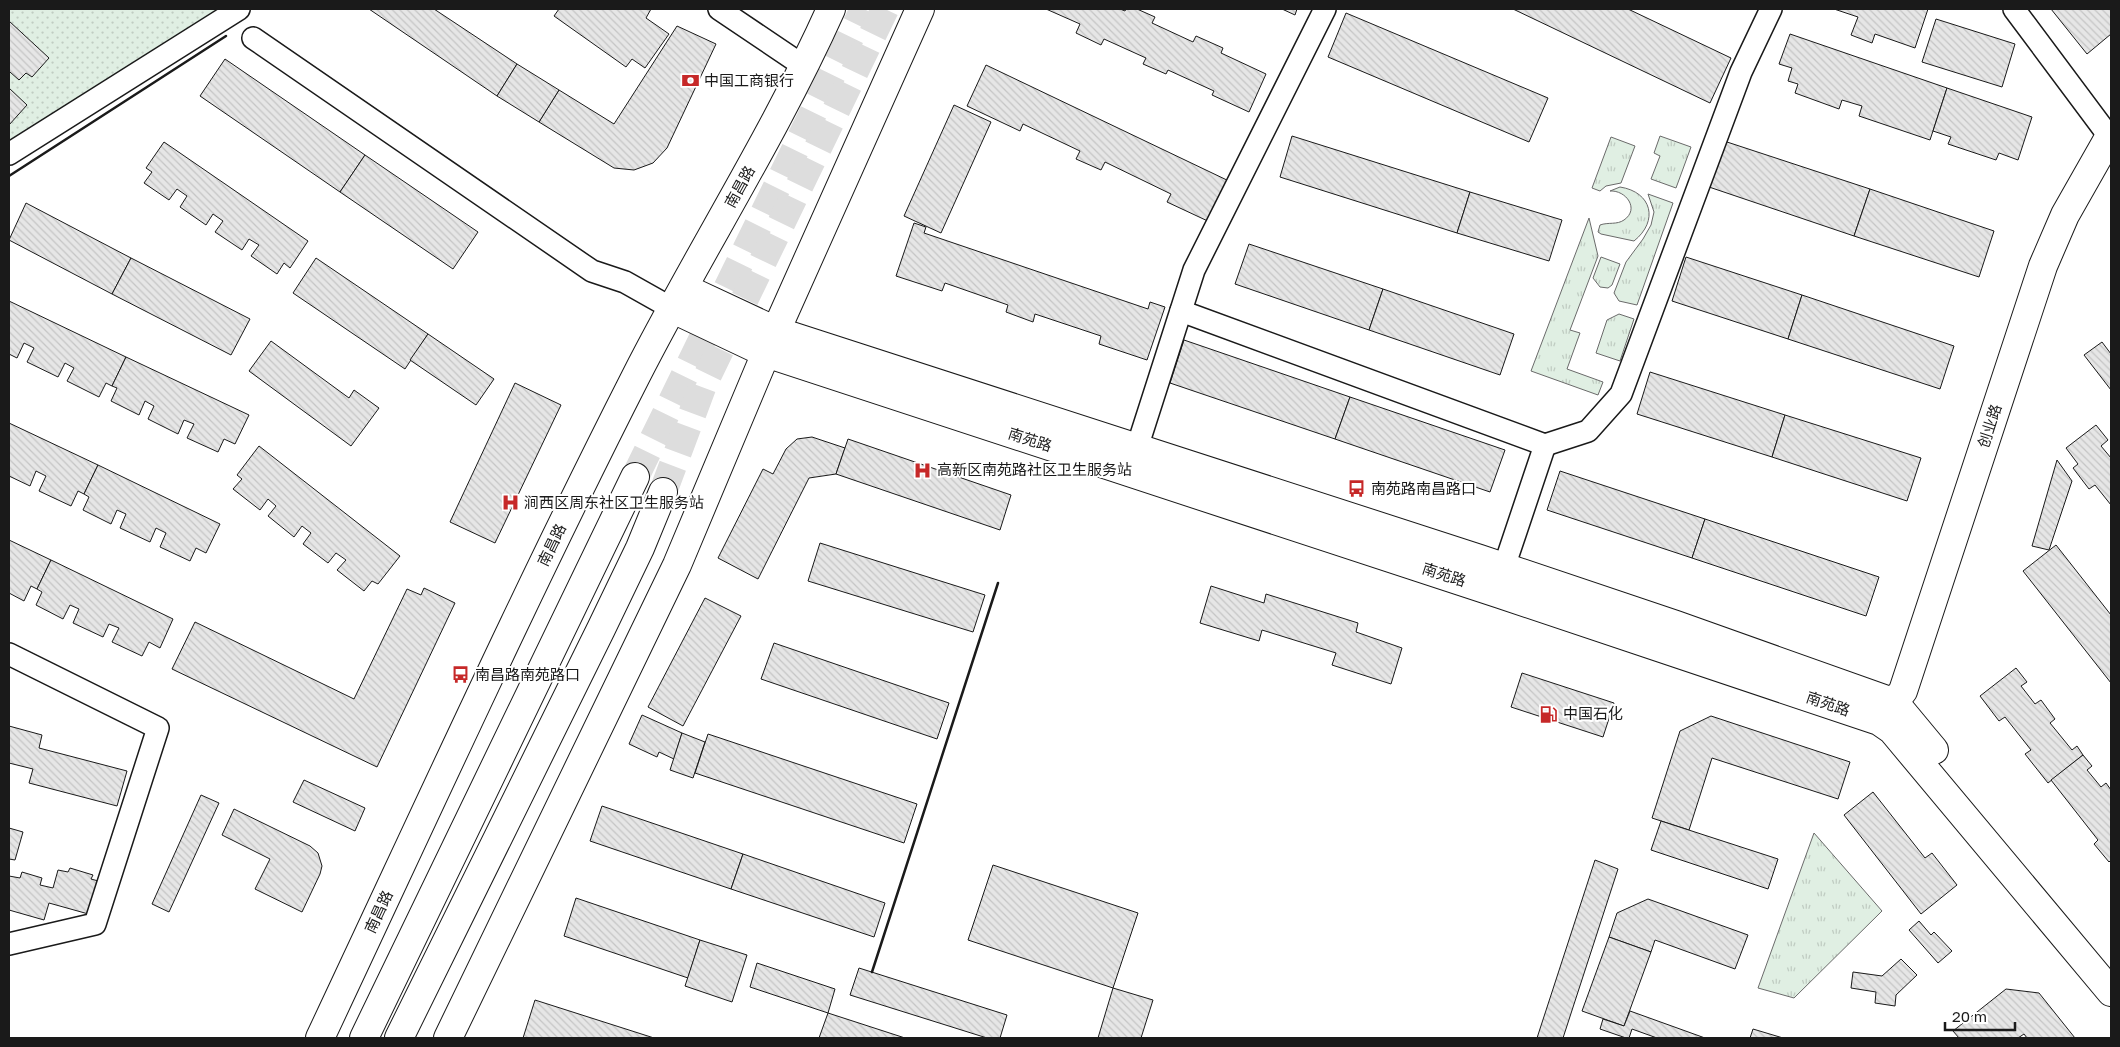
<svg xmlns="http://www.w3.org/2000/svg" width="2120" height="1047" font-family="'Golos Text','Noto Sans SC',sans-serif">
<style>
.grass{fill:url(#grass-tufts);stroke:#6a6a6a}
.garden{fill:url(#garden-dots);stroke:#6a6a6a}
.building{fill:url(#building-back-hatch);stroke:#1a1a1a}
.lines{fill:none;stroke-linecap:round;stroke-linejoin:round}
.highway-tunnel{stroke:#ddd;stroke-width:28;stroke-dasharray:28 14;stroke-linecap:butt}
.street-casing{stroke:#1a1a1a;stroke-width:24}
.secondary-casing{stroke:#1a1a1a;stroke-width:30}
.primary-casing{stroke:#1a1a1a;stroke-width:30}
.highway-casing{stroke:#1a1a1a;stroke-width:30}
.street{stroke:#fff;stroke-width:21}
.secondary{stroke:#fff;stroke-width:28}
.primary{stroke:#fff;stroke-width:28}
.highway{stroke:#fff;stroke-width:28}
.wall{stroke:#1a1a1a;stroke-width:2.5}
.labels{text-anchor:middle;stroke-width:4;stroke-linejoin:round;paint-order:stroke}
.poi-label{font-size:15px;fill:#1a1a1a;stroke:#fff;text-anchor:start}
.street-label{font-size:15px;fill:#1a1a1a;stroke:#fff}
</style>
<defs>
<pattern id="grass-tufts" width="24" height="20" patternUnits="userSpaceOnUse" patternTransform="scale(1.25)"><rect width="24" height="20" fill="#e0efe3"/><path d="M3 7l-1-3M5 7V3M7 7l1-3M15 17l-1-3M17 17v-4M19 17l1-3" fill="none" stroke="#c0ccc2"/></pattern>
<pattern id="garden-dots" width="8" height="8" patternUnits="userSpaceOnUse" patternTransform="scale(1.25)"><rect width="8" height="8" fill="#e0efe3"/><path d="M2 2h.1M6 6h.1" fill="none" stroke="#c0ccc2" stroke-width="1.8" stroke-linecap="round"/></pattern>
<pattern id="building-back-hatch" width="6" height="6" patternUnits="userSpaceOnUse" patternTransform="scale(1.25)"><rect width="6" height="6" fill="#e6e6e6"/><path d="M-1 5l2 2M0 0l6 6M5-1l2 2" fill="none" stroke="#c5c5c5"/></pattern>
</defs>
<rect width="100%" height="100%" fill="#fff"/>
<g class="grass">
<path d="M 1660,136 L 1691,147 L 1676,188 L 1651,179 L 1660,156 L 1654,153 Z"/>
<path d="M 1611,137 L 1635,146 L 1621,183 L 1606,186 L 1600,191 L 1592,188 Z"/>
<path d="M 1620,187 C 1652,192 1659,221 1634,241 L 1601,234 L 1598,232 L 1600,225 C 1608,222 1617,225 1624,220 C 1640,209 1626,190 1610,191 Z"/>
<path d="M 1648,194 L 1673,203 L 1637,305 L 1619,301 L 1614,293 L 1626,262 L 1643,239 L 1651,225 L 1654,212 Z"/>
<path d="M 1589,218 L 1598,256 L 1570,330 L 1580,333 L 1567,369 L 1603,382 L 1598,395 L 1531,371 Z"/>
<path d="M 1601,257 L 1620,264 L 1612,285 L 1608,288 L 1600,287 L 1593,278 Z"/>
<path d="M 1619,314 L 1634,319 L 1620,361 L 1596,353 L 1607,320 Z"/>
<path d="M 1814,833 L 1882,911 L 1794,998 L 1758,988 Z"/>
</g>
<path class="garden" d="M 9,9 L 220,9 L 9,143 Z"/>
<g class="building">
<path d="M 369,9 L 434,9 L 517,64 L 497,96 Z"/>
<path d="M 559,9 L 651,9 L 646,18 L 669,34 L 645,68 L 632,59 L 626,67 L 554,16 Z"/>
<path d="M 1046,9 L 1120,9 L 1125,11 L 1126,9 L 1137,9 L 1155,17 L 1152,23 L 1193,42 L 1196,36 L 1223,48 L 1221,53 L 1266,74 L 1249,112 L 1212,95 L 1214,91 L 1168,70 L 1166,74 L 1143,64 L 1146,58 L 1104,39 L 1101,45 L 1076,33 L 1080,24 Z"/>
<path d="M 1282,9 L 1297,9 L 1295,15 Z"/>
<path d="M 1513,9 L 1628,9 L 1731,58 L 1710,103 Z"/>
<path d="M 1834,9 L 1928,9 L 1915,48 L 1875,34 L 1872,43 L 1851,35 L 1858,17 Z"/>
<path d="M 2051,9 L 2111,9 L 2111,34 L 2087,54 Z"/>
<path d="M 1346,13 L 1548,98 L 1529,142 L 1328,57 Z"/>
<path d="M 1936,19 L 2015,44 L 2002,87 L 1922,62 Z"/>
<path d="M 9,21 L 49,58 L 32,77 L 26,73 L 19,80 L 10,72 L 9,74 Z"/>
<path d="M 677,26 L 716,44 L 667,148 L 653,163 L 634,170 L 614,168 L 539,122 L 559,90 L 614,124 Z"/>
<path d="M 1790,34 L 1947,88 L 1930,140 L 1859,116 L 1862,106 L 1842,100 L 1839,109 L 1795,93 L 1798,84 L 1788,81 L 1792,68 L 1779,64 Z"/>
<path d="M 225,59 L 365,155 L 340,192 L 200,96 Z"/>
<path d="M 517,64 L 559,90 L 539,122 L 497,96 Z"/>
<path d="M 986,65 L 1231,182 L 1212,223 L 1167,202 L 1171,194 L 1105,162 L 1101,170 L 1076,159 L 1080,151 L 1023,124 L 1020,131 L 967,106 Z"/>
<path d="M 9,88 L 27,105 L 9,125 Z"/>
<path d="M 1947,88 L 2032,117 L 2018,160 L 1999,153 L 1996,160 L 1948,144 L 1951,137 L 1933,131 Z"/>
<path d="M 954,105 L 991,122 L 941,233 L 904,216 Z"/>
<path d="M 1292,136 L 1470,192 L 1457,233 L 1280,177 Z"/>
<path d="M 1724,141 L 1870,189 L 1854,236 L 1709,187 Z"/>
<path d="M 164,142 L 308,241 L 290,268 L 284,263 L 277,274 L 251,256 L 259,245 L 249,239 L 242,250 L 215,232 L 223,221 L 213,214 L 206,225 L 180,207 L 187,196 L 177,189 L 169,200 L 144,183 L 152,172 L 146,168 Z"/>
<path d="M 365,155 L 478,232 L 453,269 L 340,192 Z"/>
<path d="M 1870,189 L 1994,231 L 1979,277 L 1854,236 Z"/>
<path d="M 1470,192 L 1562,220 L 1549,261 L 1457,233 Z"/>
<path d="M 26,203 L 131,258 L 112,294 L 9,240 Z"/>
<path d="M 914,223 L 926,227 L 924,233 L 1148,309 L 1150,302 L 1165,307 L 1147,360 L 1099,344 L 1101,336 L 1035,314 L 1033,322 L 1006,312 L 1008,305 L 945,283 L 942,291 L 896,276 Z"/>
<path d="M 1249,244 L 1383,289 L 1369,330 L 1235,284 Z"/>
<path d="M 1686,257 L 1802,295 L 1788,339 L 1672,301 Z"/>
<path d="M 131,258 L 250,319 L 231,355 L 112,294 Z"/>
<path d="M 316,258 L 428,334 L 405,369 L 293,293 Z"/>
<path d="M 1383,289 L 1514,334 L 1500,375 L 1369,330 Z"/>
<path d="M 1802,295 L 1954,346 L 1940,389 L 1788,339 Z"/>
<path d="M 9,301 L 126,357 L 112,386 L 106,383 L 99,397 L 67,381 L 74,368 L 65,363 L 58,377 L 27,362 L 34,348 L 24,343 L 17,358 L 9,354 Z"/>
<path d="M 428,334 L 494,379 L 476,405 L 410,360 Z"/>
<path d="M 1184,340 L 1350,397 L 1335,439 L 1170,383 Z"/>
<path d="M 271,341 L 349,398 L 354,390 L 379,408 L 351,446 L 249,371 Z"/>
<path d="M 2102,342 L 2111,354 L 2111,390 L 2084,355 Z"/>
<path d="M 126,357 L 249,415 L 235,444 L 224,439 L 218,452 L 187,438 L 194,424 L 184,420 L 178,434 L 148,419 L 154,406 L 145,401 L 139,415 L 111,401 L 117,388 L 112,386 Z"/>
<path d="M 1650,372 L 1785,415 L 1772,457 L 1637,414 Z"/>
<path d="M 515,383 L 561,405 L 495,543 L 450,522 Z"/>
<path d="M 1350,397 L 1505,450 L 1490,492 L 1335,439 Z"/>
<path d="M 1785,415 L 1921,458 L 1907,501 L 1772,457 Z"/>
<path d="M 9,423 L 98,465 L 84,494 L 78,491 L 71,506 L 39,491 L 46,476 L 36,471 L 30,486 L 9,476 Z"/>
<path d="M 2096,425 L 2108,440 L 2101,446 L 2111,458 L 2111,505 L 2095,485 L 2089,489 L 2073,468 L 2078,464 L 2066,448 Z"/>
<path d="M 812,437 L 845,448 L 836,474 L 809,478 L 758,579 L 718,558 L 763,469 L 773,474 L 786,449 L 797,439 Z"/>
<path d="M 848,439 L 1011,495 L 1000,530 L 836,474 Z"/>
<path d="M 259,446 L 400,556 L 378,584 L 372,581 L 364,591 L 337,570 L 346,560 L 336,553 L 328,563 L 303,544 L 311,533 L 302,526 L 294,537 L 268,516 L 276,506 L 268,499 L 260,510 L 233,489 L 242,479 L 237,475 Z"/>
<path d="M 2057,460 L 2072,481 L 2049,550 L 2032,546 Z"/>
<path d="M 98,465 L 220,524 L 206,553 L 196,548 L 190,561 L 160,547 L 166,533 L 156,528 L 150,542 L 120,528 L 126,514 L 117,510 L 111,524 L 83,510 L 89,497 L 84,494 Z"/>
<path d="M 1560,471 L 1705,519 L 1692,558 L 1547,510 Z"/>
<path d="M 1705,519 L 1879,577 L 1866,616 L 1692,558 Z"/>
<path d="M 9,540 L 51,560 L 37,589 L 31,586 L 24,601 L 9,593 Z"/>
<path d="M 820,543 L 985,595 L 973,632 L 808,581 Z"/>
<path d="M 2056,545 L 2111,615 L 2111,683 L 2023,571 Z"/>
<path d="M 51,560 L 173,619 L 160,648 L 149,642 L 142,656 L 112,642 L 119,628 L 109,624 L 103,637 L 73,623 L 79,609 L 70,605 L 63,619 L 36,605 L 42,592 L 37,589 Z"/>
<path d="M 1211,586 L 1264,603 L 1266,594 L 1358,623 L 1356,632 L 1402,648 L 1391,684 L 1332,665 L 1336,653 L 1262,630 L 1259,641 L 1200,623 Z"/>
<path d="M 424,588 L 455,603 L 377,767 L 172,669 L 195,622 L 354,699 L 407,589 L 421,595 Z"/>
<path d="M 705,598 L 741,616 L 683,726 L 648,707 Z"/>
<path d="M 774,643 L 949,703 L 937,739 L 761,679 Z"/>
<path d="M 2016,668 L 2027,682 L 2021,686 L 2035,704 L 2041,700 L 2055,719 L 2050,723 L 2072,750 L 2077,746 L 2083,755 L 2048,783 L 2025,754 L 2031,750 L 2005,717 L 1999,721 L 1980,696 Z"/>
<path d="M 1522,673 L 1614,703 L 1603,737 L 1511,707 Z"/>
<path d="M 642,715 L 682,733 L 674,759 L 659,752 L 657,757 L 629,744 Z"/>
<path d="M 1711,716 L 1850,762 L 1838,799 L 1712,758 L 1689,830 L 1652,818 L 1680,731 Z"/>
<path d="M 9,726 L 42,735 L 39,748 L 127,771 L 117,806 L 29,783 L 33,769 L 9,763 Z"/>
<path d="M 682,733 L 705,742 L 693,778 L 670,770 Z"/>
<path d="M 708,734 L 917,804 L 904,843 L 695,773 Z"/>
<path d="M 2083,755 L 2092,766 L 2087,770 L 2101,787 L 2106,783 L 2111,790 L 2111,860 L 2109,862 L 2094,844 L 2098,840 L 2051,780 Z"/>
<path d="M 304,780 L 365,808 L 355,831 L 293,802 Z"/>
<path d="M 1873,792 L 1925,858 L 1932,853 L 1957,885 L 1921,914 L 1844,815 Z"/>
<path d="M 201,795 L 219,803 L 169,912 L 152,904 Z"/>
<path d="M 602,806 L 743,854 L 731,889 L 590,841 Z"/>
<path d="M 234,809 L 310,846 L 318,853 L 322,866 L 320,874 L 302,912 L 255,889 L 270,859 L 222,835 Z"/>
<path d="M 1661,821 L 1778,859 L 1768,889 L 1651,850 Z"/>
<path d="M 9,828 L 23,832 L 15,860 L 9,859 Z"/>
<path d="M 743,854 L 885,903 L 874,937 L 731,889 Z"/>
<path d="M 1595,860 L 1618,869 L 1563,1038 L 1537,1038 Z"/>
<path d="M 993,865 L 1138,913 L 1113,988 L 968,940 Z"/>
<path d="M 70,868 L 93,875 L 91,879 L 102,882 L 92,915 L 49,903 L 44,920 L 9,910 L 9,876 L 20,878 L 22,872 L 42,878 L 40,885 L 53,888 L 58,870 L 68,872 Z"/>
<path d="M 576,898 L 700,940 L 688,978 L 564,936 Z"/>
<path d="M 1648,899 L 1748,935 L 1735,969 L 1655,940 L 1651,952 L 1609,937 L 1617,913 Z"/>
<path d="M 1919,921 L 1931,935 L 1934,932 L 1952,951 L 1938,963 L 1909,930 Z"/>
<path d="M 1609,937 L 1651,952 L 1624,1026 L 1582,1011 Z"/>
<path d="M 700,940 L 747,955 L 732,1002 L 685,986 Z"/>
<path d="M 1901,959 L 1917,975 L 1896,995 L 1895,1006 L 1875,1003 L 1876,992 L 1851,988 L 1853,972 L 1882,976 Z"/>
<path d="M 757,963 L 835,989 L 828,1013 L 750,987 Z"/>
<path d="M 859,968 L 1007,1015 L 1000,1038 L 987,1038 L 850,995 Z"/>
<path d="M 1113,988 L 1153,1000 L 1141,1038 L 1098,1038 Z"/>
<path d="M 2006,989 L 2039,993 L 2075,1038 L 2027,1038 L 2024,1034 L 2018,1038 L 1959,1038 L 1953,1031 Z"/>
<path d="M 535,1000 L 654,1038 L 523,1038 Z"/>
<path d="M 1630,1011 L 1705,1038 L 1657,1038 L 1632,1029 L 1629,1038 L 1626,1038 L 1600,1029 L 1603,1019 L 1624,1026 Z"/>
<path d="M 828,1013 L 905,1038 L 819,1038 Z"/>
<path d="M 1753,1029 L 1783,1038 L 1750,1038 Z"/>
</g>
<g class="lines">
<g class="highway-tunnel">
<path d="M 635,477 L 864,9"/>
<path d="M 663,492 L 703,385 L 885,9"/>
</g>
<defs>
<g id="street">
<path d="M 719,9 L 805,67"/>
<path d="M 2014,9 L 2111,139"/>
<path d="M 253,38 L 592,271 L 625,282 L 673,309"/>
<path d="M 9,154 L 239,9"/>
<path d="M 1181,311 L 1545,445 L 1588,431 L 1621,394 L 1741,72 L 1771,9"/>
<path d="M 1135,454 L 1194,270 L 1325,9"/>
<path d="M 1504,567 L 1545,445"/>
<path d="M 9,654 L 158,728 L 95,924 L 9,944"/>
</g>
<g id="secondary">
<path d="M 684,288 L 776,331 L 1480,559 L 1676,625 L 1895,703 L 1934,750"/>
<path d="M 673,309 L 766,353 L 1500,594 L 1879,721 L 1892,730 L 2111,992"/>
<path d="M 1883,716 L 1903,691 L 2043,266 L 2065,215 L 2111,134"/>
</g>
<g id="primary">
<path d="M 320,1038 C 424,817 525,594 636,376 C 699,252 774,136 831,9"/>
<path d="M 448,1038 L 677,565 L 766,353 L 920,9"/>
</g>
<g id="highway">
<path d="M 364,1038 L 635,477"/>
<path d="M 399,1038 L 601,629 L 640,548 L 663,492"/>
</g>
</defs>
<use href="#street" class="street-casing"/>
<use href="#secondary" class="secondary-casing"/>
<use href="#primary" class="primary-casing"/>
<use href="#highway" class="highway-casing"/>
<use href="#street" class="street"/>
<use href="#secondary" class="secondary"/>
<use href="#primary" class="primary"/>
<use href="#highway" class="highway"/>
<g class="wall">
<path d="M 9,176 L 226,36"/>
<path d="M 872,972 L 998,583"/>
</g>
</g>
<defs>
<symbol id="bank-bare" viewBox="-9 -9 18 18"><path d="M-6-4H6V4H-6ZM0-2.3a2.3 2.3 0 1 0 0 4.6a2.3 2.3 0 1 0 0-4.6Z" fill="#c62828" stroke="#fff" stroke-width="2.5" paint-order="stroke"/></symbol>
<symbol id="hospital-bare" viewBox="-9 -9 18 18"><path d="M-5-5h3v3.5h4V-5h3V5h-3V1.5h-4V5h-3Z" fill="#c62828" stroke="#fff" stroke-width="2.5" paint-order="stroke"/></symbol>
<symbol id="bus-bare" viewBox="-9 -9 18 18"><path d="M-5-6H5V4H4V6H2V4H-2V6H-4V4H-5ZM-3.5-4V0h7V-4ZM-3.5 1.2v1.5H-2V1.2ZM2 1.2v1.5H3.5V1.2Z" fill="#c62828" stroke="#fff" stroke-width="2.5" paint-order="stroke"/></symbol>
<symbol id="fuel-bare" viewBox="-9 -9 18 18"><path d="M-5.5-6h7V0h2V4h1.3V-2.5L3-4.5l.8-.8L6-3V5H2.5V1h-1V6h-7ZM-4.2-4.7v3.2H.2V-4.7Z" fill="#c62828" stroke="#fff" stroke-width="2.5" paint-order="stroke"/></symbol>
</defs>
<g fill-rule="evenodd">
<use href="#bank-bare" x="678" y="68" width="25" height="25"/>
<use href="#hospital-bare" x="910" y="458" width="25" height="25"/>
<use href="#bus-bare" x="1344" y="476" width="25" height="25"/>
<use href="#hospital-bare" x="498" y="490" width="25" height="25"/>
<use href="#bus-bare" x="448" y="662" width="25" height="25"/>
<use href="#fuel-bare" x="1536" y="702" width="25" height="25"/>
</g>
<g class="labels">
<g class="poi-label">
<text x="704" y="86">中国工商银行</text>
<text x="937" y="475">高新区南苑路社区卫生服务站</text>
<text x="1371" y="494">南苑路南昌路口</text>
<text x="524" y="508">涧西区周东社区卫生服务站</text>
<text x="475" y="680">南昌路南苑路口</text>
<text x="1563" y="719">中国石化</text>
</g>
<g class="street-label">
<text transform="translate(740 187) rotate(-61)" y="5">南昌路</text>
<text transform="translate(1990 426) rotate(-72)" y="5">创业路</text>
<text transform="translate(1030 440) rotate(18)" y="5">南苑路</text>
<text transform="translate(552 545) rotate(-64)" y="5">南昌路</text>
<text transform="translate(1444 575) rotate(18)" y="5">南苑路</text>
<text transform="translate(1828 704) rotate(19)" y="5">南苑路</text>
<text transform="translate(379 912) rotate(-65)" y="5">南昌路</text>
</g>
</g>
<rect width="2120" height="1047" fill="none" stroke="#1a1a1a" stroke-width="20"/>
<path d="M1945 1022v8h70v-8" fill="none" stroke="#1a1a1a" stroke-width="2.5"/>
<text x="1952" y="1022" font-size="15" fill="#1a1a1a" stroke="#ffffff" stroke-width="4" paint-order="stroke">20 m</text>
</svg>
